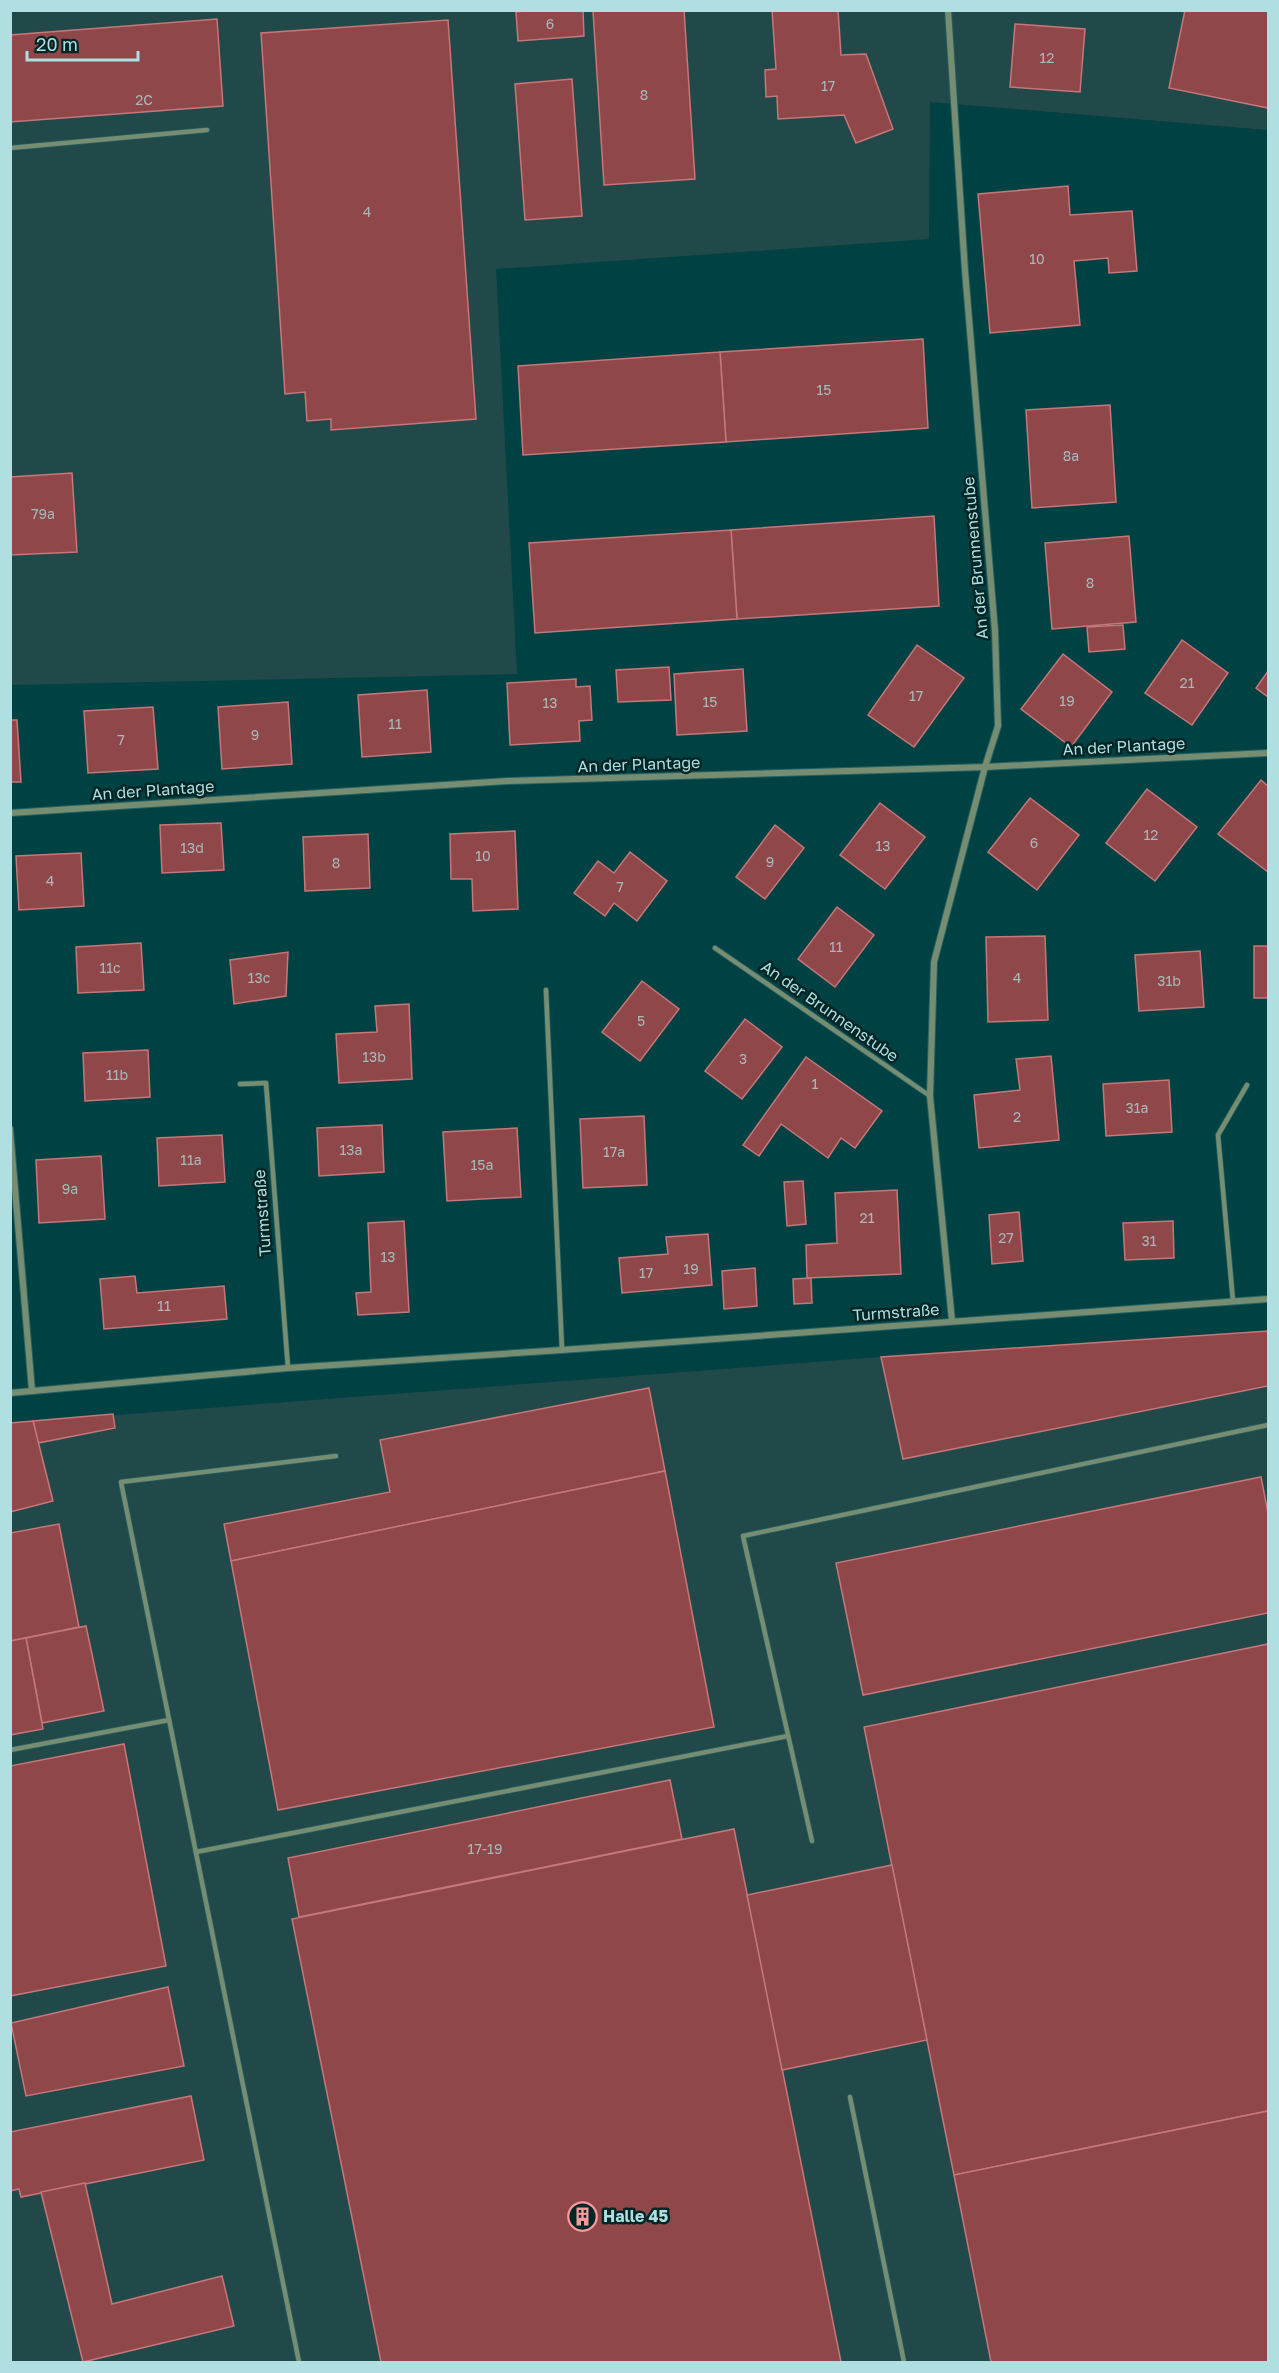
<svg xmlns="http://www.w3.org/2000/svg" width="1279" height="2373" font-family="'Golos Text',sans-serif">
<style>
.built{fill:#22494a}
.building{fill:#90474a;stroke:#c57779;stroke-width:1.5}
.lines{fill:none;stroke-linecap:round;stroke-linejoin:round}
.service-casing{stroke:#236162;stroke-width:6}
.minor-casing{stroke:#236162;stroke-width:8}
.service{stroke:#778d71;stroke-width:4.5}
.minor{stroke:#778d71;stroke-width:6}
.labels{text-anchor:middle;stroke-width:5;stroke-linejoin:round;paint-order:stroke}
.number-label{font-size:14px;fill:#a7b9ba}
.street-label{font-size:16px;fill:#afdfe0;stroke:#022526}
.poi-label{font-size:16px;font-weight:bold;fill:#afdfe0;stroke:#022526;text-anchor:start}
</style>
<rect width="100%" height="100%" fill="#004143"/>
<g class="built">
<path d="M 10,11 L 1268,11 L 1268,130 L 930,102 L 929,239 L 496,269 L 517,674 L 11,685 Z"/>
<path d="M 1268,1331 L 1268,2362 L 11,2362 L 11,1423 L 881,1357 Z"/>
</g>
<g class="building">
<path d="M 531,10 L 583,10 L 584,36 L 518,41 L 516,12 Z"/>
<path d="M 684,10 L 695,179 L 604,185 L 593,11 Z"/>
<path d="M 772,10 L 838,10 L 841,55 L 866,54 L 893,129 L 856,143 L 844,115 L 778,119 L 777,96 L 766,97 L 765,70 L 776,69 Z"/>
<path d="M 1185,10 L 1268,10 L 1268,108 L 1169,88 Z"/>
<path d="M 217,19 L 223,106 L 10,122 L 10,35 Z"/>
<path d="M 448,20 L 476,419 L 331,430 L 331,419 L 307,421 L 305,392 L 285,394 L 261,33 Z"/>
<path d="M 1015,24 L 1085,29 L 1080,92 L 1010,87 Z"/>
<path d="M 572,79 L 582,216 L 525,220 L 515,84 Z"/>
<path d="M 1068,186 L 1070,215 L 1132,211 L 1137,271 L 1109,273 L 1108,258 L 1074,261 L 1080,325 L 990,333 L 978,194 Z"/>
<path d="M 923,339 L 928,428 L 726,442 L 720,352 Z"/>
<path d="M 720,352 L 726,442 L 523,455 L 518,366 Z"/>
<path d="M 1110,405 L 1116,502 L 1032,508 L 1026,410 Z"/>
<path d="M 72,473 L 77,552 L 10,555 L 10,477 Z"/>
<path d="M 934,516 L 939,606 L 737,619 L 731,530 Z"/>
<path d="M 731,530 L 737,619 L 535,633 L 529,543 Z"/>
<path d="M 1129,536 L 1136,622 L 1052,629 L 1045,543 Z"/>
<path d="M 1123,625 L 1125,649 L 1089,652 L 1087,627 Z"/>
<path d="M 1182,640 L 1228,673 L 1192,725 L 1145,693 Z"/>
<path d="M 917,645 L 964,678 L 914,747 L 868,715 Z"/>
<path d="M 1063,654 L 1112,692 L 1071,747 L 1021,709 Z"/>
<path d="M 669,667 L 671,700 L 618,702 L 616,670 Z"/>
<path d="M 743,669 L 747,731 L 677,735 L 674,674 Z"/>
<path d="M 1268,671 L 1268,697 L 1256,688 Z"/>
<path d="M 576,679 L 576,687 L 590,686 L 592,720 L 579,721 L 580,741 L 510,745 L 507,683 Z"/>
<path d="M 427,690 L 431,752 L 362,757 L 358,695 Z"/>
<path d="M 288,702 L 292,764 L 222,769 L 218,707 Z"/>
<path d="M 153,707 L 158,769 L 88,773 L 84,711 Z"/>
<path d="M 10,720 L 17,720 L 21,782 L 10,782 Z"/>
<path d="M 1261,780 L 1268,786 L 1268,872 L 1218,834 Z"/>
<path d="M 1147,789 L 1197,827 L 1155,881 L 1106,843 Z"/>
<path d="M 1030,798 L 1079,835 L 1037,890 L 988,852 Z"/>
<path d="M 880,803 L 925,837 L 885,889 L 840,855 Z"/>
<path d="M 221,823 L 224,870 L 162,873 L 160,825 Z"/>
<path d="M 775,825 L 804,848 L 765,899 L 736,877 Z"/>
<path d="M 515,831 L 518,909 L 473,911 L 472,879 L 451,879 L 450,834 Z"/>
<path d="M 368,834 L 370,888 L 305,891 L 303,837 Z"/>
<path d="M 630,852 L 667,881 L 637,921 L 614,903 L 605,916 L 574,893 L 598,861 L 614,873 Z"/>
<path d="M 81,853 L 84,906 L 19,910 L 16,856 Z"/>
<path d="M 837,907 L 874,935 L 835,987 L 798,959 Z"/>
<path d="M 1045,936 L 1048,1020 L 988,1022 L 986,937 Z"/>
<path d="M 141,943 L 144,990 L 78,993 L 76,947 Z"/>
<rect x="1254" y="946" width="14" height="52"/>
<path d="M 1200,951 L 1204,1007 L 1139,1011 L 1135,955 Z"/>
<path d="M 288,952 L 286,996 L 234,1004 L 230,960 Z"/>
<path d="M 642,981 L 679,1009 L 640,1061 L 602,1032 Z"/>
<path d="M 409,1004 L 412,1079 L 339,1083 L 336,1034 L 377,1032 L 375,1006 Z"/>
<path d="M 745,1019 L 782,1047 L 742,1099 L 705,1071 Z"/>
<path d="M 148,1050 L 150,1097 L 85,1101 L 83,1053 Z"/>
<path d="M 1051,1056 L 1059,1140 L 979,1148 L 974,1095 L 1020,1090 L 1016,1059 Z"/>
<path d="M 806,1057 L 882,1111 L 855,1148 L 841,1138 L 828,1158 L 781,1124 L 759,1156 L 743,1145 Z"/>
<path d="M 1169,1080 L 1172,1132 L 1106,1136 L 1103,1084 Z"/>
<path d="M 644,1116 L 647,1185 L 583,1188 L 580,1119 Z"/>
<path d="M 382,1125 L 384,1172 L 319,1176 L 317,1128 Z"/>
<path d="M 517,1128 L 521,1197 L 447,1201 L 443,1132 Z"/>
<path d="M 222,1135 L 225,1182 L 159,1186 L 157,1138 Z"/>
<path d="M 101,1156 L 105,1219 L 39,1223 L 36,1160 Z"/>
<path d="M 803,1181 L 806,1224 L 787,1226 L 784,1182 Z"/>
<path d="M 897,1190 L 901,1274 L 807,1278 L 806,1245 L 837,1243 L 835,1193 Z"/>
<path d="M 1019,1212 L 1023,1261 L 992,1264 L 989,1215 Z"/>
<path d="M 404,1221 L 409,1312 L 358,1315 L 356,1293 L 371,1292 L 368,1223 Z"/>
<path d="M 1173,1221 L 1174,1258 L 1125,1260 L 1123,1223 Z"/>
<path d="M 708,1234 L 712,1285 L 622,1293 L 619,1258 L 668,1254 L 666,1237 Z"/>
<path d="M 755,1268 L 757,1306 L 724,1309 L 722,1271 Z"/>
<path d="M 135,1276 L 137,1293 L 224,1286 L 227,1319 L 104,1329 L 100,1279 Z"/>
<path d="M 811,1278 L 812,1303 L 794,1304 L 793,1279 Z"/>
<path d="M 1268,1331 L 1268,1386 L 903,1459 L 881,1357 Z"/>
<path d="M 649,1388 L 665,1471 L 231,1561 L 224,1524 L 390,1492 L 380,1440 Z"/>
<path d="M 113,1414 L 115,1428 L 38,1443 L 33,1421 Z"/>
<path d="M 33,1421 L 53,1501 L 10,1512 L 10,1423 Z"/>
<path d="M 665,1471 L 714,1727 L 278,1810 L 231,1561 Z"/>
<path d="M 1261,1477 L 1268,1513 L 1268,1613 L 863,1695 L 836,1563 Z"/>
<path d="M 59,1524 L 79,1627 L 10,1641 L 10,1533 Z"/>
<path d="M 86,1626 L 104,1711 L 42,1723 L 26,1638 Z"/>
<path d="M 26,1638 L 43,1729 L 10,1735 L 10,1641 Z"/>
<path d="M 1268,1644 L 1268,2111 L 954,2175 L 864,1727 Z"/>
<path d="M 124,1744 L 166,1966 L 10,1996 L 10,1766 Z"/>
<path d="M 670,1780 L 682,1839 L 299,1917 L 288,1858 Z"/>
<path d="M 734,1829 L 841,2362 L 381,2362 L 292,1919 Z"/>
<path d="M 892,1865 L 927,2040 L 782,2070 L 747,1895 Z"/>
<path d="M 168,1987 L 184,2066 L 26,2096 L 11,2023 Z"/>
<path d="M 191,2096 L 204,2160 L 21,2197 L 19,2189 L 10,2191 L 10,2132 Z"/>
<path d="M 1268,2111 L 1268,2362 L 991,2362 L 954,2175 Z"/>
<path d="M 85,2183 L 112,2304 L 222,2276 L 234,2326 L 83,2362 L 41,2192 Z"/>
</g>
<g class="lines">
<defs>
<g id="service">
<path d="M 10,148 L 207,130"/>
<path d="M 715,948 L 930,1096"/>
<path d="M 546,990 L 562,1350"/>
<path d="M 240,1084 L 266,1083 L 288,1368"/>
<path d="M 1233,1301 L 1218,1135 L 1247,1085"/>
<path d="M 10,1750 L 169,1720"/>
<path d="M 812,1841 L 743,1536 L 1268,1425"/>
<path d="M 196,1852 L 788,1736"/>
<path d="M 850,2097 L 904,2362"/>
<path d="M 299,2362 L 121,1482 L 336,1456"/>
</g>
<g id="minor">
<path d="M 948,10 L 965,271 L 995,631 L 998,726 L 985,767 L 934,962 L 930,1096 L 952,1321"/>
<path d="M 10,813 L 507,781 L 985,767 L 1268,753"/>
<path d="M 10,1129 L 32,1391"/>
<path d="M 10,1393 L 288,1368 L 562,1350 L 1268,1299"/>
</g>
</defs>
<use href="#service" class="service-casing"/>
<use href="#minor" class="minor-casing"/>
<use href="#service" class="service"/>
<use href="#minor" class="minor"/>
</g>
<defs>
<symbol id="building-ring" viewBox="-11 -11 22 22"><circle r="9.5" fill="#022526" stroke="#f59b9d" stroke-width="1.5"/><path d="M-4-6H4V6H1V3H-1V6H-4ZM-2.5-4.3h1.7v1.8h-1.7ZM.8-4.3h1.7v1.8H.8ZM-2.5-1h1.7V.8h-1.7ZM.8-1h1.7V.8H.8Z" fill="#f59b9d"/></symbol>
</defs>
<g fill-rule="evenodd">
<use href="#building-ring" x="566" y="2200" width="33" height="33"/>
</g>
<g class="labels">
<g class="number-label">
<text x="550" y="29">6</text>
<text x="1047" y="63">12</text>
<text x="828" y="91">17</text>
<text x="644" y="100">8</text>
<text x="144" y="105">2C</text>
<text x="367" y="217">4</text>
<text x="1037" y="264">10</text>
<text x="824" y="395">15</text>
<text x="1071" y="461">8a</text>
<text x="43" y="519">79a</text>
<text x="1090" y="588">8</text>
<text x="1187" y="688">21</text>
<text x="916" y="701">17</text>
<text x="1067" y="706">19</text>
<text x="710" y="707">15</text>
<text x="550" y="708">13</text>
<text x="395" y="729">11</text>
<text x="255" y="740">9</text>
<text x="121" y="745">7</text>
<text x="1151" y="840">12</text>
<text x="1034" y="848">6</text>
<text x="883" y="851">13</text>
<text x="192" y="853">13d</text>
<text x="483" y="861">10</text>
<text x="770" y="867">9</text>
<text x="336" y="868">8</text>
<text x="50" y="886">4</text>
<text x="620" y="892">7</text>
<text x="836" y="952">11</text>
<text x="110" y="973">11c</text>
<text x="259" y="983">13c</text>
<text x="1017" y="983">4</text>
<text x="1169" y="986">31b</text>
<text x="641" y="1026">5</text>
<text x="374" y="1062">13b</text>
<text x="743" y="1064">3</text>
<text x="117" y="1080">11b</text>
<text x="815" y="1089">1</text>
<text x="1137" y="1113">31a</text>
<text x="1017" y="1122">2</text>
<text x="351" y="1155">13a</text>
<text x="614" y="1157">17a</text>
<text x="191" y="1165">11a</text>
<text x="482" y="1170">15a</text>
<text x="70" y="1194">9a</text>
<text x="867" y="1223">21</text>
<text x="1006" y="1243">27</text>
<text x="1149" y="1246">31</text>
<text x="388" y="1262">13</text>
<text x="691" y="1274">19</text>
<text x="646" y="1278">17</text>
<text x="164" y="1311">11</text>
<text x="485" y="1854">17-19</text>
</g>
<g class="street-label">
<text transform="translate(975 558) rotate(-95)" y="6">An der Brunnenstube</text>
<text transform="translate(1124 746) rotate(-3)" y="6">An der Plantage</text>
<text transform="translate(639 764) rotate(-2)" y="6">An der Plantage</text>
<text transform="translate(153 790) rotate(-4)" y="6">An der Plantage</text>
<text transform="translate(830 1011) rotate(35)" y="6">An der Brunnenstube</text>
<text transform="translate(262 1213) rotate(-94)" y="6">Turmstraße</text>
<text transform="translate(896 1312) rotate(-4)" y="6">Turmstraße</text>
</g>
<g class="poi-label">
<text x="603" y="2222">Halle 45</text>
</g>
</g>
<rect width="1279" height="2373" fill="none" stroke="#afdfe0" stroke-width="24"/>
<path d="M27 51v9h111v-9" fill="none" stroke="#afdfe0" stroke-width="3"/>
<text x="36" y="51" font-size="18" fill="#afdfe0" stroke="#022526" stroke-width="4.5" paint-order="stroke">20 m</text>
</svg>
